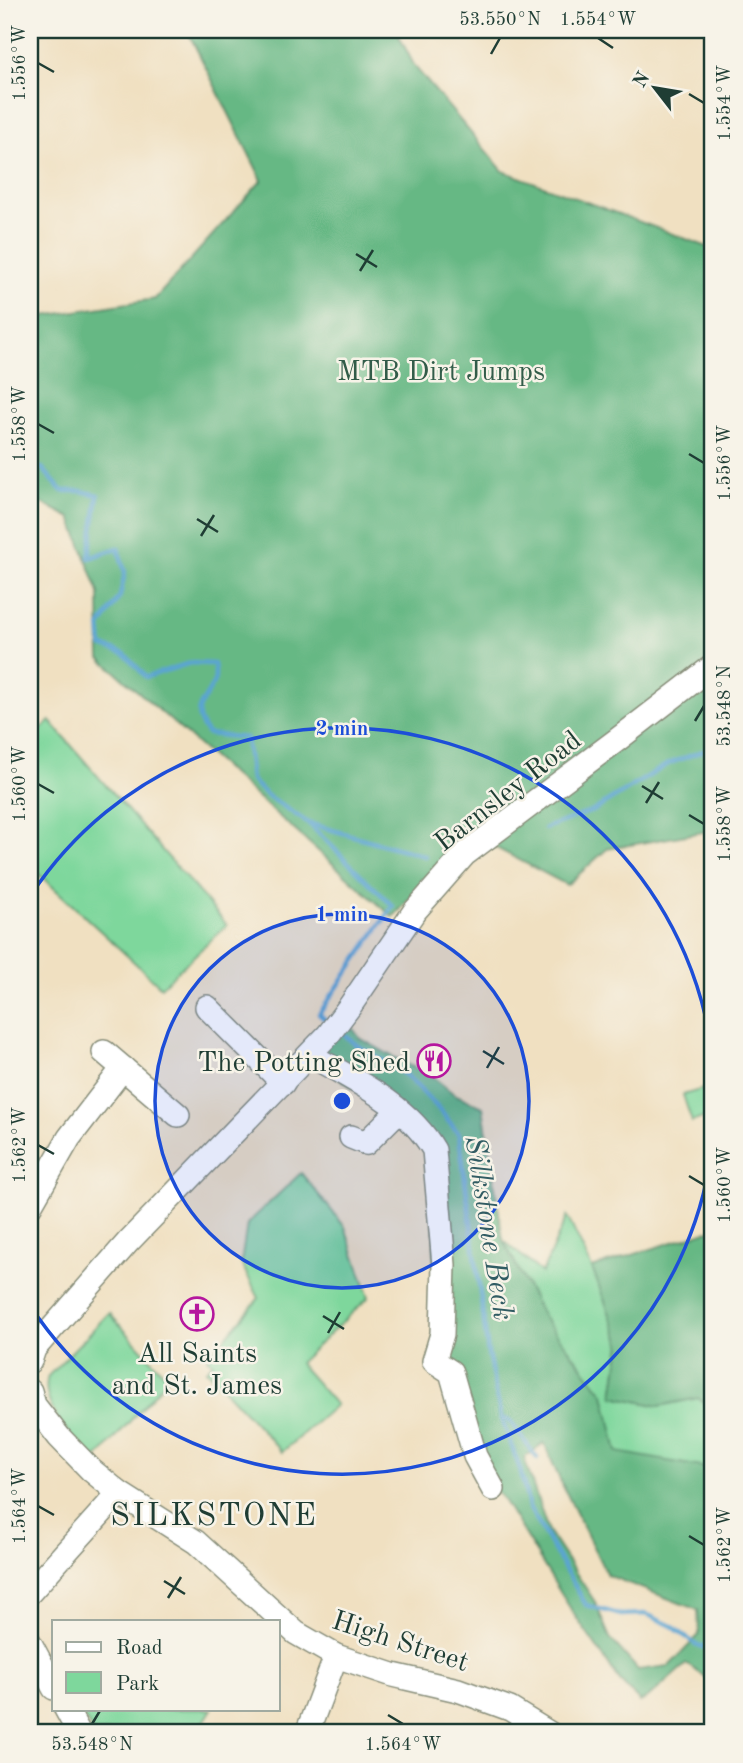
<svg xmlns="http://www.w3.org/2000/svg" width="743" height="1763" font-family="'Old Standard TT',serif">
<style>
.green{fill:#7ed79c;stroke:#4e8a68;stroke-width:2}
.forest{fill:#66b884;stroke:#427a5c;stroke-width:2;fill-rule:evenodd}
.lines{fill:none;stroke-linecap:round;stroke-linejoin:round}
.stream{stroke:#5aa4d1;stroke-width:4.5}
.minor-casing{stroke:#888e7a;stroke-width:26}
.minor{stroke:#fff;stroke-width:23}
.ticks{fill:none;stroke:#1f3d34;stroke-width:2.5}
.ring{fill:none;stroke:#1d4ed8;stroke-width:3.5}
.labels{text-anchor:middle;stroke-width:5;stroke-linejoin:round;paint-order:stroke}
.park-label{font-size:28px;fill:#325c49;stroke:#f7f3e8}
.street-label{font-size:28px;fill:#1f3d34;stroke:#f7f3e8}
.poi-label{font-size:28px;fill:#1f3d34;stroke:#f7f3e8;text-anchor:end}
.water-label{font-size:30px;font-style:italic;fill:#315c63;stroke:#f7f3e8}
.quarter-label{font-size:32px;letter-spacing:2px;fill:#1f3d34;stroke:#f7f3e8}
.centre{fill:#1d4ed8;stroke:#f7f3e8;stroke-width:3.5}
.ring-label{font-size:21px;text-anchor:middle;font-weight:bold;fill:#1d4ed8;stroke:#f7f3e8;stroke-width:5;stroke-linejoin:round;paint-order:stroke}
.neatline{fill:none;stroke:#1f3d34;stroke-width:2.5}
.ticks-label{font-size:18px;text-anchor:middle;fill:#1f3d34}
</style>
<rect width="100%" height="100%" fill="#f7f3e8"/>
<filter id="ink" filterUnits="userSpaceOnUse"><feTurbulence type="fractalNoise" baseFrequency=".0143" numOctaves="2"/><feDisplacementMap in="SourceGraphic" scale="14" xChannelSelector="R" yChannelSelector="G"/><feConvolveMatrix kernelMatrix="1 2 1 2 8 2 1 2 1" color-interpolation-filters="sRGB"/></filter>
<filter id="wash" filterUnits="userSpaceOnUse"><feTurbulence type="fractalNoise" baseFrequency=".00686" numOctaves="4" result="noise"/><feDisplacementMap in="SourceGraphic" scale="28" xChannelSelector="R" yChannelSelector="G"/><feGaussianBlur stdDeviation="1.57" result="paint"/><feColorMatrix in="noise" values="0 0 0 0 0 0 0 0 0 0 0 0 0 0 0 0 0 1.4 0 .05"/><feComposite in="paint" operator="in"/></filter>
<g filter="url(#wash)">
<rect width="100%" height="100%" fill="#f0e0c1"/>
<g class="green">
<path d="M 50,721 L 227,925 L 161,987 L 30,866 L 30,739 Z"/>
<path d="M 713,1086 L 713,1114 L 692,1122 L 683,1095 Z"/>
<path d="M 301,1173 L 345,1227 L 369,1297 L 299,1363 L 336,1405 L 282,1452 L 206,1370 L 213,1363 L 208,1358 L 259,1298 L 241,1263 L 247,1224 Z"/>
<path d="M 567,1216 L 592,1268 L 621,1343 L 613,1396 L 659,1406 L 698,1398 L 713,1408 L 713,1469 L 617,1453 L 603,1394 L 543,1317 L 503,1240 L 542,1273 Z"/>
<path d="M 109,1313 L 168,1378 L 94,1462 C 76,1442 38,1406 48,1376 Z"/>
<path d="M 79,1709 L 212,1709 L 197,1733 L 94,1733 Z"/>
</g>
<g class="forest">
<path d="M 187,30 L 396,30 L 415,67 L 503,171 L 713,249 L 713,812 L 706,814 L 709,831 L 607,849 L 567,885 L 483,841 L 465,840 L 393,917 L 100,658 L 99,593 L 71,518 L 30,497 L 30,318 L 155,299 L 262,180 Z"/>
<path d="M 343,1016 L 360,1038 L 395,1058 L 433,1077 L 454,1094 L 483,1107 L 503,1240 L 543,1317 L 604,1394 L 617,1452 L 713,1469 L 713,1682 L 686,1664 L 648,1698 L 640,1702 L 620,1681 L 575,1616 L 502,1498 L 493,1489 L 434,1361 L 434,1150 L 310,1055 ZM 544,1443 L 560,1480 L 607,1575 L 698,1610 L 699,1635 L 669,1666 L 638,1670 L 610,1638 L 595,1602 L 548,1531 L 524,1458 Z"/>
<path d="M 713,1229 L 713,1409 L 698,1398 L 659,1406 L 613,1396 L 621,1343 L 592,1268 Z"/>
</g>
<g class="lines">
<g class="stream">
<path d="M 30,468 L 42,468 L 62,491 L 81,491 L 98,495 L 89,558 L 118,548 L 125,572 L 120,596 L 100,627 L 102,646 L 125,654 L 146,677 L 190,663 L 214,664 C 215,670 216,676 214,681 C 204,705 188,709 208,734 L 246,738 L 251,780 L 265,794 L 308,823 L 393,906 L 319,1014 L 329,1023"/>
<path d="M 311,824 L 425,856"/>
<path d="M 545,828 L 593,811 L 668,764 L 713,747"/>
<path d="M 339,1030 L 355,1044 L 406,1075 L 437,1107 L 459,1134 L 488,1353 L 501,1417 L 520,1469 L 529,1507 L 586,1605 L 621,1615 L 646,1614 L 672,1626 L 695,1644 L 713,1651"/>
<path d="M 502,1417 L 510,1421 L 537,1458"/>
</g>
</g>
</g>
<g filter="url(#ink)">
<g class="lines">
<defs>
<g id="minor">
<path d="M 207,1007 L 283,1083"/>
<path d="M 104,1052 L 178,1115"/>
<path d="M 310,1055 C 354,1080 408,1105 434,1150 L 444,1265 L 442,1334 L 434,1361 L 451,1372 L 475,1456 L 493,1489"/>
<path d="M 351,1137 L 366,1143 L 398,1111"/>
<path d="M 30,1206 L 69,1138 L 123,1068"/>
<path d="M 30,1361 L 34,1349 L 128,1242 L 328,1035 L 350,1006 L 414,912 L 465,854 L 617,740 L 713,666"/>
<path d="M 30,1391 L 34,1405 L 59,1437 L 91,1470 L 119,1493 L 196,1542 L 296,1633 L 336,1656 L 393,1675 L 458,1690 L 510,1709 L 549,1733"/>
<path d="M 30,1592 L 119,1493"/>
<path d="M 30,1643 L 54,1688"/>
<path d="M 66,1709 L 79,1733"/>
<path d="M 307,1733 L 336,1656"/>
</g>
</defs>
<use href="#minor" class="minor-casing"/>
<use href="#minor" class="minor"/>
</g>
</g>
<path class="ticks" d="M 598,38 L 613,48M 491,54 L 500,38M 38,63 L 54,72M 689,94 L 704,103M 356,254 L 377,267M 360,271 L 373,250M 38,424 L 54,433M 689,454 L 704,463M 197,519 L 218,532M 201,536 L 214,515M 695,721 L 704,706M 38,784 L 54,793M 642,786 L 663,799M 646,803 L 659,782M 689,815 L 704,824M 483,1051 L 504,1064M 487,1068 L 499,1047M 38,1145 L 54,1154M 689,1176 L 704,1185M 323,1316 L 344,1329M 328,1333 L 340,1312M 38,1506 L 54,1515M 689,1536 L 704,1545M 164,1581 L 185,1594M 168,1598 L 181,1577M 388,1715 L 403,1724M 92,1724 L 101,1709"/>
<circle cx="342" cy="1101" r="187" fill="#1d4ed8" fill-opacity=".12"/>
<g class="ring">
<circle cx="342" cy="1101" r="187"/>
<path d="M713 1140A373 373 0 0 1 31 1307M31 895A373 373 0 0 1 713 1062"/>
</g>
<defs>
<symbol id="restaurant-ring" viewBox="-11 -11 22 22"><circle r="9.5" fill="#f7f3e8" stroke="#b5179e" stroke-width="1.5"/><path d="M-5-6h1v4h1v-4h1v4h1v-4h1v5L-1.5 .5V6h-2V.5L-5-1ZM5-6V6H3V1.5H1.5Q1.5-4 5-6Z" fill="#b5179e"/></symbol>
<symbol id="church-ring" viewBox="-11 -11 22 22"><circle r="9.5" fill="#f7f3e8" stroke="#b5179e" stroke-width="1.5"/><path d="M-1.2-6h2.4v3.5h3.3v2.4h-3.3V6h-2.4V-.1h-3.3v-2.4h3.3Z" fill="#b5179e"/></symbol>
</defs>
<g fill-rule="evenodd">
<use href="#restaurant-ring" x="415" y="1042" width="38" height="38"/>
<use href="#church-ring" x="178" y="1295" width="38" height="38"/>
</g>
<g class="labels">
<g class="park-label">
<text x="441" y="380">MTB Dirt Jumps</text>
</g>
<g class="street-label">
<text transform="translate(507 790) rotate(-38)" y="10">Barnsley Road</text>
<text transform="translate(401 1640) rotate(18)" y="10">High Street</text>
</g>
<g class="poi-label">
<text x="410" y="1071">The Potting Shed</text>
<text x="197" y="1362" text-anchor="middle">All Saints<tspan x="197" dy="32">and St. James</tspan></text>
</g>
<g class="water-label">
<text transform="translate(490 1228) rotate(81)" y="10">Silkstone Beck</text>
</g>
<g class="quarter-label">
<text x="214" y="1525">SILKSTONE</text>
</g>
</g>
<circle cx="342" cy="1101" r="10" class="centre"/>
<g class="ring-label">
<text x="342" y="735">2 min</text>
<text x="342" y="921">1 min</text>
</g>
<rect width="743" height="1763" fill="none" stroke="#f7f3e8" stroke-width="77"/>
<rect x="52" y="1620" width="228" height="91" fill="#f7f3e8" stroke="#a1aaa0" stroke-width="2"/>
<rect x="66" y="1642" width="35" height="10" fill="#ffffff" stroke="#a1aaa0" stroke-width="2"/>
<text x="116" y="1654" font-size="21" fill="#1f3d34">Road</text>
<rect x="66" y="1672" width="35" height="21" fill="#7ed79c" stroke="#a1aaa0" stroke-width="2"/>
<text x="116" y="1690" font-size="21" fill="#1f3d34">Park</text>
<g transform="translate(655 88) rotate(301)" stroke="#f7f3e8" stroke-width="5" paint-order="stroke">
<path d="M0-5L12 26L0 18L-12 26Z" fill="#1f3d34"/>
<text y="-10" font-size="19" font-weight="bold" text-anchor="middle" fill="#1f3d34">N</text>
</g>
<rect x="38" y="38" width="666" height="1686" class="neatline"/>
<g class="ticks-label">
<text x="500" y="25">53.550°N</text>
<text x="598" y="25">1.554°W</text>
<text transform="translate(19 63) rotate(-90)" y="6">1.556°W</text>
<text transform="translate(724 103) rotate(-90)" y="6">1.554°W</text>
<text transform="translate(19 424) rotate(-90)" y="6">1.558°W</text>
<text transform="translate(724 463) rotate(-90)" y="6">1.556°W</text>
<text transform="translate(724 706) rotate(-90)" y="6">53.548°N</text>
<text transform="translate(19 784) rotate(-90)" y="6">1.560°W</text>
<text transform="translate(724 824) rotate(-90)" y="6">1.558°W</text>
<text transform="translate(19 1145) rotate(-90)" y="6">1.562°W</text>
<text transform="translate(724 1185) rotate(-90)" y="6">1.560°W</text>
<text transform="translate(19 1506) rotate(-90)" y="6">1.564°W</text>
<text transform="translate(724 1545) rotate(-90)" y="6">1.562°W</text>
<text x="92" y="1750">53.548°N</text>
<text x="403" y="1750">1.564°W</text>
</g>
</svg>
